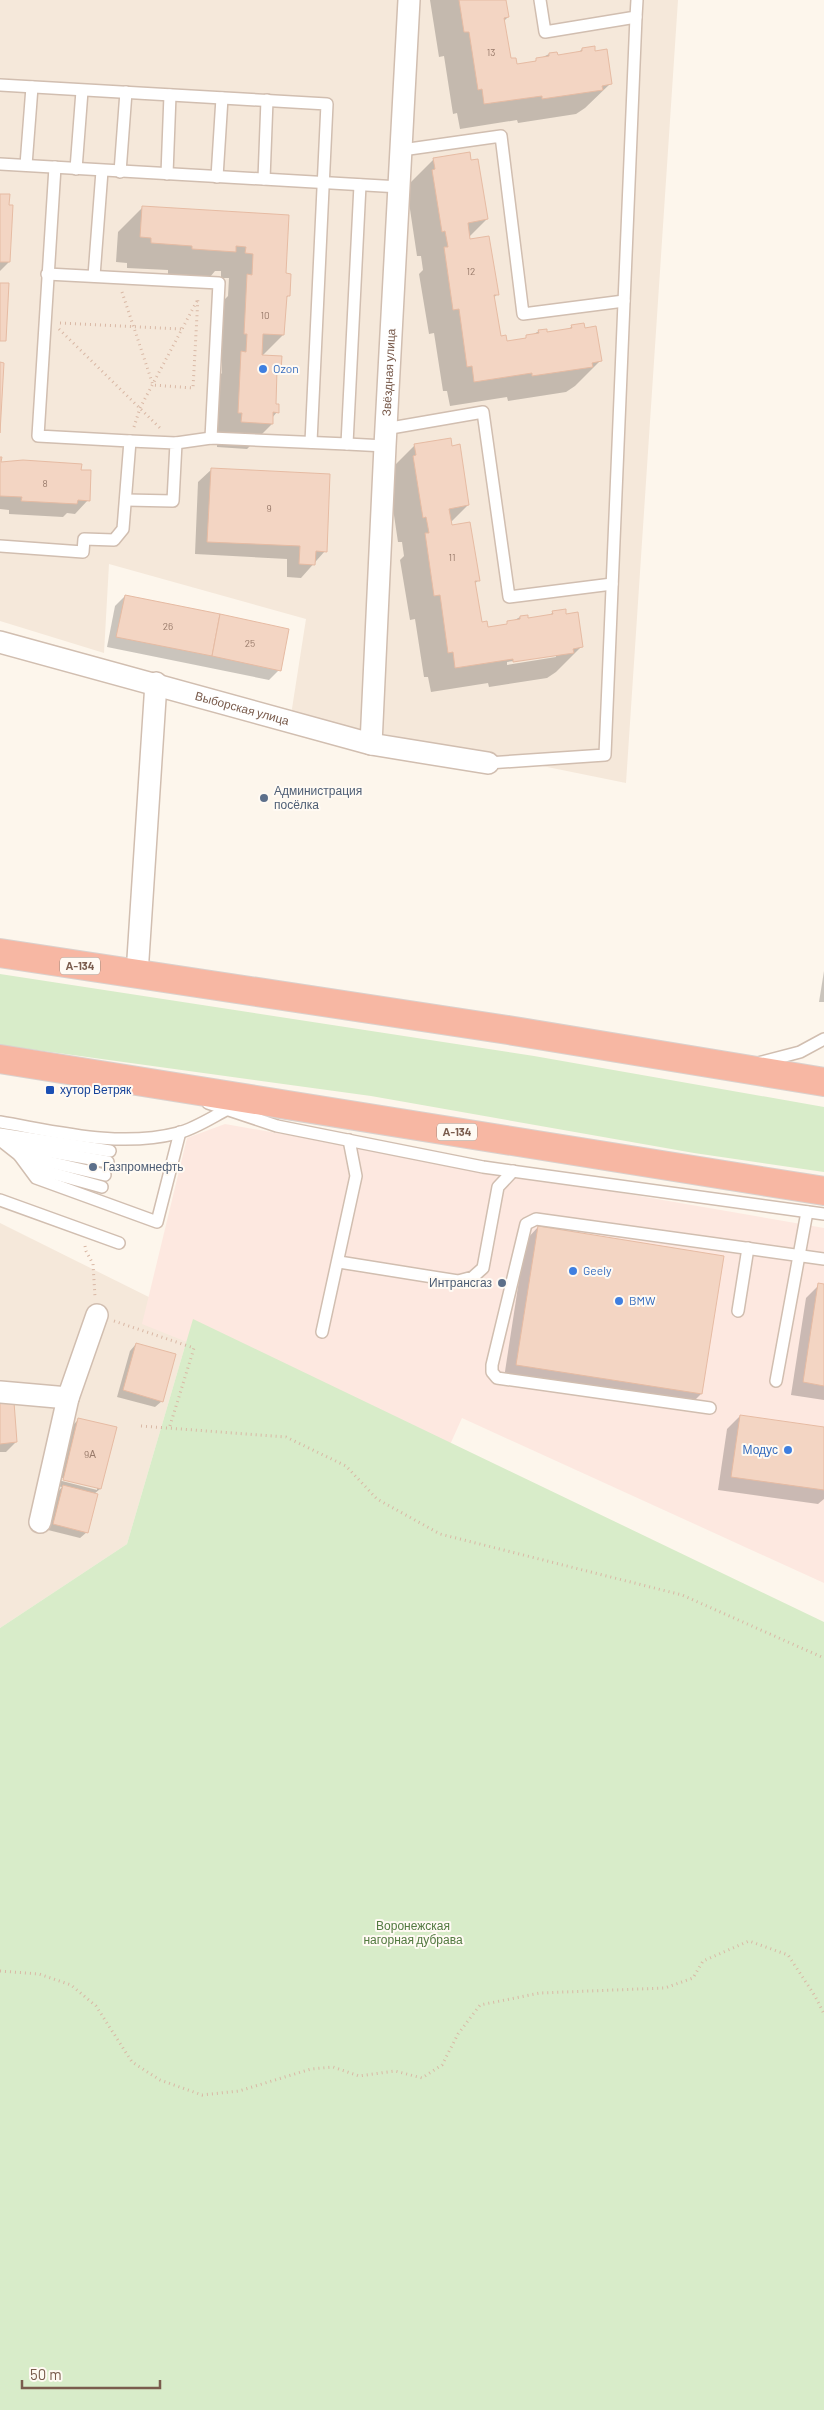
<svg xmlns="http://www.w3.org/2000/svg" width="824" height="2410" font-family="Barlow,sans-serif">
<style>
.residential{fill:#f5e8da}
.commercial{fill:#fde8e0}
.green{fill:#d8ecc9}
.shadow{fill:#0003;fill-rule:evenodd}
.building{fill:#f3d5c3;stroke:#e6bba3}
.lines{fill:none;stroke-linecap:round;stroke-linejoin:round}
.lane-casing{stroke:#d1beb0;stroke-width:14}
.street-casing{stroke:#d1beb0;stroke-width:24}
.highway-casing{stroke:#dad1cd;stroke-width:30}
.path{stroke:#d9b8a5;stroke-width:3;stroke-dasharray:1 4;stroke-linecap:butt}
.lane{stroke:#fff;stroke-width:11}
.street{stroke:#fff;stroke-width:21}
.highway{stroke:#f7b7a3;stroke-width:28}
.shop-dot{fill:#3f7fe0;stroke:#fffaf3;stroke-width:2}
.service-dot{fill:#5c6f8a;stroke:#fffaf3;stroke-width:2}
.transit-dot{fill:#1a4fb4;stroke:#fffaf3;stroke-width:2}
.labels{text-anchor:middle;stroke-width:4;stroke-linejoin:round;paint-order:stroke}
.number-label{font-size:10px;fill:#987a6a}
.shield{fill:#fffaf3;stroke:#a28b7f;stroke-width:1}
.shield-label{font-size:11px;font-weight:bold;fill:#7a5c4d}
.shop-label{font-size:12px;fill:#366cbe;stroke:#fffaf3;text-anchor:start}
.street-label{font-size:12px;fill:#7a5c4d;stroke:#fffaf3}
.service-label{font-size:12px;fill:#4e5e75;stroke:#fffaf3;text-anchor:start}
.transit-label{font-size:12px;fill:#164399;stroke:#fffaf3;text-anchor:start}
.park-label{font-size:12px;fill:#537a41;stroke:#fffaf3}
</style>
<rect width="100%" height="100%" fill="#fdf6ec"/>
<g class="residential">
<path d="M 0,0 L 678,0 L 626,783 L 291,715 L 306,619 L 109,564 L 104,653 L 0,621 Z"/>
<path d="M 0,1223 L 193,1319 L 127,1544 L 0,1628 Z"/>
</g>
<path class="commercial" d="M 225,1124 L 824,1228 L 824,1583 L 462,1418 L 449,1447 L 142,1324 L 187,1138 Z"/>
<g class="green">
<path d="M 0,974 L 534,1056 L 824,1107 L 824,1172 L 694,1153 L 371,1096 L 0,1045 Z"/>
<path d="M 193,1319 L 824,1622 L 824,2410 L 0,2410 L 0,1628 L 127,1544 Z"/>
</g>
<g class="shadow">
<path d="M 430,0 L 505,0 L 508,17 L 504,21 L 510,60 L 516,65 L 533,62 L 549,54 L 556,56 L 578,53 L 582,49 L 594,52 L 611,83 L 585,108 L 576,114 L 518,123 L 517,120 L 460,129 L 457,113 L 453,114 L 444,56 L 439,57 Z"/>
<path d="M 434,159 L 487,219 L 469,237 L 498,294 L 493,298 L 499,337 L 506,343 L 523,340 L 539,331 L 546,334 L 568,330 L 572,326 L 584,330 L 600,361 L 575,386 L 566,392 L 508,401 L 507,397 L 450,406 L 447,391 L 443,391 L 434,333 L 429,334 L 419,274 L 423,270 L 421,256 L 417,256 L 408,196 L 410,193 L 409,184 Z"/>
<path d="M 0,195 L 9,262 L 0,271 Z"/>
<path d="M 143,207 L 288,216 L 284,275 L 289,295 L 285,299 L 283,335 L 262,356 L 280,370 L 276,374 L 274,405 L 277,412 L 272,418 L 272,424 L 247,449 L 217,447 L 217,438 L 213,438 L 217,378 L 222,373 L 222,359 L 219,359 L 223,301 L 228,296 L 229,278 L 221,278 L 221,271 L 215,271 L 210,277 L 168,274 L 168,270 L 127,268 L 127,263 L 116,262 L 118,232 Z"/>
<path d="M 415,445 L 468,505 L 450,523 L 479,580 L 474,584 L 481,623 L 487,629 L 504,626 L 520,617 L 527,620 L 549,616 L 553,612 L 565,615 L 581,647 L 556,672 L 547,678 L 489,687 L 488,683 L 431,692 L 428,677 L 424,677 L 415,619 L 410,620 L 400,560 L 404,556 L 402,542 L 398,542 L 389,482 L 390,470 ZM 556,655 L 556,657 L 507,665 L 507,662 Z"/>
<path d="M 0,458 L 0,464 L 80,471 L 88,500 L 75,514 L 67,513 L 63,517 L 9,514 L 9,510 L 0,509 Z"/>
<path d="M 212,469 L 325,551 L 301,578 L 287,577 L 287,559 L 195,554 L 198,482 Z"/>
<path d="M 125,596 L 279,670 L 269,680 L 107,647 L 115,606 Z"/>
<path d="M 824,971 L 824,1002 L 819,1002 Z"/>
<path d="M 538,1227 L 701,1394 L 688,1407 L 504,1378 L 525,1241 Z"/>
<path d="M 819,1285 L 824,1286 L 824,1400 L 791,1395 L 806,1298 Z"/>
<path d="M 136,1344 L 162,1401 L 155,1407 L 117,1397 L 130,1351 Z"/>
<path d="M 0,1404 L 16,1442 L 6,1452 L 0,1452 Z"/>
<path d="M 740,1416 L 824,1428 L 824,1499 L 818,1504 L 718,1490 L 727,1429 Z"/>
<path d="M 79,1419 L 115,1428 L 100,1489 L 94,1494 L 87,1532 L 80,1538 L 48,1530 L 57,1493 L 62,1487 L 57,1486 L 58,1480 L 97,1490 L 97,1487 L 59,1477 L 72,1426 Z"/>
</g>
<g class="building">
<path d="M 459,0 L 506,0 L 509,17 L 504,18 L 511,58 L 516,58 L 517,64 L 536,61 L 536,58 L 549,56 L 549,53 L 557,52 L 558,55 L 582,51 L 582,48 L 595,46 L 595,51 L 607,49 L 612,84 L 602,86 L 603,90 L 542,99 L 542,96 L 484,104 L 482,89 L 478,90 L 469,32 L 464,32 Z"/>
<path d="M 470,152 L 471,160 L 478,159 L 488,219 L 468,223 L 470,239 L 489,236 L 499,295 L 494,295 L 501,336 L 506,335 L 507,341 L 526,338 L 526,335 L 539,333 L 538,330 L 547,329 L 547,332 L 572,328 L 571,325 L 584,323 L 585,328 L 596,326 L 602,361 L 592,363 L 593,367 L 532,376 L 532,373 L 474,382 L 472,366 L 467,367 L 459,309 L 453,310 L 444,247 L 448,247 L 445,231 L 442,232 L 432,170 L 435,169 L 433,158 Z"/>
<path d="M 0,194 L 10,194 L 9,205 L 13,205 L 10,262 L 0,262 Z"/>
<path d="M 142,206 L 289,215 L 286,273 L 291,274 L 290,296 L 287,296 L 284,335 L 263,334 L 262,355 L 282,356 L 281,370 L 277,370 L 276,404 L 279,404 L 279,413 L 273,412 L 273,424 L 241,422 L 242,413 L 238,413 L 241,351 L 246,352 L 247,334 L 244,334 L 247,274 L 252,275 L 253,254 L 245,253 L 246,247 L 236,246 L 236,252 L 192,249 L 192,246 L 151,243 L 151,238 L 140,237 Z"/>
<path d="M 0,283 L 9,283 L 6,341 L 0,341 Z"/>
<path d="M 0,362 L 4,363 L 0,433 Z"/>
<path d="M 451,438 L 452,446 L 460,444 L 469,505 L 449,509 L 452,525 L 470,522 L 480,581 L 475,581 L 482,622 L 487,621 L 488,627 L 507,624 L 507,621 L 520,619 L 520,616 L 528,615 L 528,618 L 553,614 L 552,611 L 566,609 L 566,614 L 578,612 L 583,647 L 573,649 L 574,653 L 513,662 L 513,659 L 455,668 L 453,652 L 448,653 L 440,595 L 434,596 L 425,533 L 429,533 L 426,517 L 423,518 L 413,456 L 416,455 L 414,444 Z"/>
<path d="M 0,457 L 2,457 L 1,462 L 23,460 L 82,464 L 81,470 L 91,470 L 90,501 L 78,500 L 77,504 L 21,501 L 22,497 L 0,496 Z"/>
<path d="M 211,468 L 330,474 L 327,552 L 316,551 L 315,565 L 299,564 L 300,546 L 207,542 Z"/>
<path d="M 125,595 L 220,614 L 212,656 L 116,637 Z"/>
<path d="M 220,614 L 289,629 L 281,671 L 212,656 Z"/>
<path d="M 538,1226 L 724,1256 L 702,1394 L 516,1365 Z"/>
<path d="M 818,1283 L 824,1284 L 824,1386 L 803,1382 Z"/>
<path d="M 136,1343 L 176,1354 L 163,1402 L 123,1390 Z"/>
<path d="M 14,1402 L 17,1442 L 0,1444 L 0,1403 Z"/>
<path d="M 740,1415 L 824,1427 L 824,1490 L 731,1477 Z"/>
<path d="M 78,1418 L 117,1427 L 101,1489 L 63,1480 Z"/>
<path d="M 63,1485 L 98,1494 L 88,1533 L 53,1524 Z"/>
</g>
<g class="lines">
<defs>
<g id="lane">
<path d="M 540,0 L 545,32 L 636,17 L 637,0"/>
<path d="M 0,85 L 327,104 L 311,442"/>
<path d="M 402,150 L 501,136 L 523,314 L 624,301"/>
<path d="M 0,164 L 400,187"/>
<path d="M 26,165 L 32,87"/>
<path d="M 76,169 L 82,91"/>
<path d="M 120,172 L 126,92"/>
<path d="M 167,174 L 170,95"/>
<path d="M 217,177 L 222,98"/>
<path d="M 264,179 L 267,100"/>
<path d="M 47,274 L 219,283 L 211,438"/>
<path d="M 94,276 L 102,171"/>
<path d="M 385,429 L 483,412 L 509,597 L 612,584"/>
<path d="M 176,443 L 211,438 L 347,444 L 360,185"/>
<path d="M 347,444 L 385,446"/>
<path d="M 126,500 L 173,501 L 176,443 L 130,441"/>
<path d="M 0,546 L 83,552 L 84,539 L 114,540 L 123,529 L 130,441 L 38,436 L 55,167"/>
<path d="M 488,763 L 605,755 L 636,17"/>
<path d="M 758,1063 L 800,1052 L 824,1039"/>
<path d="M 208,1103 L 277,1126 L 483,1167 L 824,1214"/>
<path d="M 0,1122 C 59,1132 119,1148 178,1133 C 194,1129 211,1118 226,1110"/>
<path d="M 0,1134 L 110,1151"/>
<path d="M 0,1140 L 19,1155 L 36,1178 L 157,1222 L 180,1132"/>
<path d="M 7,1144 L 108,1162"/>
<path d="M 19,1155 L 105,1175"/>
<path d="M 30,1167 L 102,1187"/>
<path d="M 0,1200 L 119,1243"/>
<path d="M 339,1262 L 458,1281 L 473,1277 L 483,1268 L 498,1187 L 513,1171"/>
<path d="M 738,1311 L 748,1248"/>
<path d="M 322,1332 L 356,1176 L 349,1140"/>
<path d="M 776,1381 L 807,1212"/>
<path d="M 710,1408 L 497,1378 L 492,1372 L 492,1365 L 526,1224 L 536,1219 L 824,1259"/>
</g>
<g id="street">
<path id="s1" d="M 0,642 L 371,744 L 488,763"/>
<path id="s2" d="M 371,744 L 385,446 L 409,0"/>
<path d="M 137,974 L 156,683"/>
<path d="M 0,1392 L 68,1398 L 97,1315"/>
<path d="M 40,1522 L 68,1398"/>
</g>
<g id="highway">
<path d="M 0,953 L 508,1030 L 824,1082"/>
<path d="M 0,1059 L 824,1191"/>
</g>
</defs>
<use href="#lane" class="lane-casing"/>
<use href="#street" class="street-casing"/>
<use href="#highway" class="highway-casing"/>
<g class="path">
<path d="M 122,292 L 153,385 L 193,388 L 198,297"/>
<path d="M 60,323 L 182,329"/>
<path d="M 59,329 L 160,428"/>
<path d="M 134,427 L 140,408 L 198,299"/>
<path d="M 85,1246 L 86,1251 L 93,1264 L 95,1297"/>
<path d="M 114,1321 L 194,1348 L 169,1429"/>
<path d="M 141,1426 L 286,1437 L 346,1466 L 377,1499 L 440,1534 L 682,1595 L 824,1658"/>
<path d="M 0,1971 L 39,1974 L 71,1985 L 96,2006 L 132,2062 L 160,2080 L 202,2095 L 239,2091 L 311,2069 L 333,2067 L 359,2076 L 395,2071 L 422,2078 L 442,2065 L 458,2034 L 480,2005 L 540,1993 L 665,1988 L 693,1978 L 703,1961 L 749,1941 L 788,1955 L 815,1996 L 824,2014"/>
</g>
<use href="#lane" class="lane"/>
<use href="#street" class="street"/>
<use href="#highway" class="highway"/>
</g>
<g class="shop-dot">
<circle cx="263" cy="369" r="5"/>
<circle cx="573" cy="1271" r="5"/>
<circle cx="619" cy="1301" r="5"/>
<circle cx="788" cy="1450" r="5"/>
</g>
<g class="service-dot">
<circle cx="264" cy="798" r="5"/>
<circle cx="93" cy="1167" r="5"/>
<circle cx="502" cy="1283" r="5"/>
</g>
<rect class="transit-dot" x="45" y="1085" width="10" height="10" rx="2.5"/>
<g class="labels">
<g class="number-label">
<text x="491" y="56">13</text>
<text x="471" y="275">12</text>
<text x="265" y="319">10</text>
<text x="45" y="487">8</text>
<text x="269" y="512">9</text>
<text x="452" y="561">11</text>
<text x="168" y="630">26</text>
<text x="250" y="647">25</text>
<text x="90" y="1458">9А</text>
</g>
<g class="shield">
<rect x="60" y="957.5" width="40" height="17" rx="4"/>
<rect x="437" y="1123.5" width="40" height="17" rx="4"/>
</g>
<g class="shield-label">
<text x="80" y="970">А-134</text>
<text x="457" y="1136">А-134</text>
</g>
<g class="shop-label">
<text x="273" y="373">Ozon</text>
<text x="583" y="1275">Geely</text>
<text x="629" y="1305">BMW</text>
<text x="778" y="1454" text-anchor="end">Модус</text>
</g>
<g class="street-label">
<text dy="4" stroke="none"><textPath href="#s2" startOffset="372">Звёздная улица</textPath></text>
<text dy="4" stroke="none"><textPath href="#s1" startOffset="251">Выборская улица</textPath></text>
</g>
<g class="service-label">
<text x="274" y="795">Администрация<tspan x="274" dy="14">посёлка</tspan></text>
<text x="103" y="1171">Газпромнефть</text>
<text x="492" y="1287" text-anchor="end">Интрансгаз</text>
</g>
<g class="transit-label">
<text x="60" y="1094">хутор Ветряк</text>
</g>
<g class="park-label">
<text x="413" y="1930">Воронежская<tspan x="413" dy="14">нагорная дубрава</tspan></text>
</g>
</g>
<path d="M22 2380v8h138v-8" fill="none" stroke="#7a5c4d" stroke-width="2.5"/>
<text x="30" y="2380" font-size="15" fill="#7a5c4d" stroke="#fffaf3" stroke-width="4" paint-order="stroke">50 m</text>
</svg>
